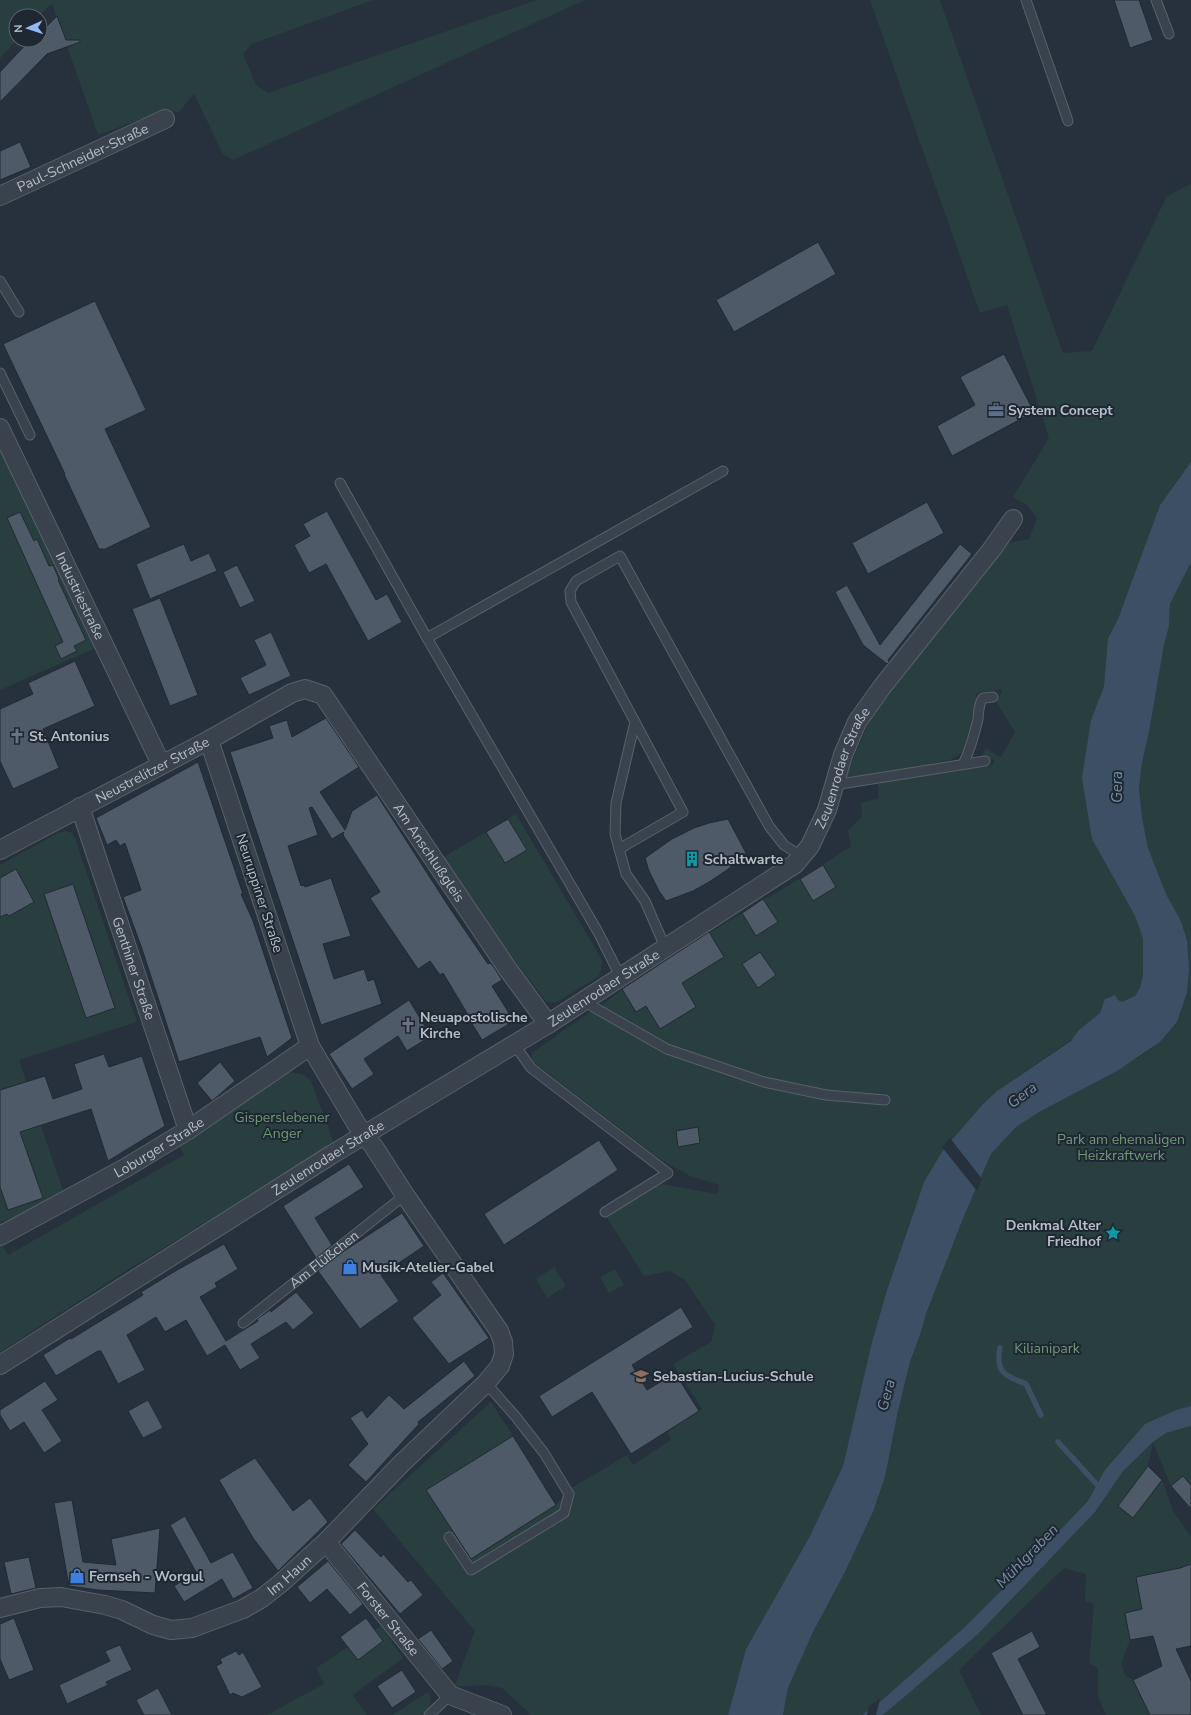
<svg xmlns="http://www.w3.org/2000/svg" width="1191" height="1715" font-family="'Nunito Sans',sans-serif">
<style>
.green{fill:#293e3f}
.water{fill:#3c4f65}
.pier{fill:#26313d}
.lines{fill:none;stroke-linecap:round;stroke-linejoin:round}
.stream{stroke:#3c4f65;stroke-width:5.5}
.building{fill:#4f5a68;stroke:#212a34}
.lane-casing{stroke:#58616b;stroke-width:11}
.street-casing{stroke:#58616b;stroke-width:20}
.lane{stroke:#3a434d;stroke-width:9}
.street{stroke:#3a434d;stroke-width:18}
.labels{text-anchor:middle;stroke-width:4;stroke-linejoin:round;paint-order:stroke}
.street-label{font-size:14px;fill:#b6bec8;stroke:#1f2832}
.poi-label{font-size:14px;font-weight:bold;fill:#b6bec8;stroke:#1f2832;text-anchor:start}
.park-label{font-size:14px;fill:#6e9876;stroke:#1f2832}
.water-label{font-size:15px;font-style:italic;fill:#7890aa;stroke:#1f2832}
</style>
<rect width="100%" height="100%" fill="#26313d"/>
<g class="green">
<path d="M 0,0 L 373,0 L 252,44 L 243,54 L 256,85 L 268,93 L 537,0 L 585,0 L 233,160 L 223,154 L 194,94 L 179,112 L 163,111 L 98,135 L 52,3 L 39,16 L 16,16 L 17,40 L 0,58 Z"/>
<path d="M 870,0 L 940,0 L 1063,353 L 1092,351 L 1167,196 L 1191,184 L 1191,462 L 1160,505 L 1118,619 L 1108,637 L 1104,686 L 1091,720 L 1092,839 L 1135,916 L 1143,939 L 1143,974 L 1140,988 L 1135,996 L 997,1091 L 983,1104 L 943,1150 L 924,1182 L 887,1290 L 872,1342 L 843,1466 L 810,1536 L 746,1649 L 728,1715 L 531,1715 L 502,1688 L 486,1685 L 454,1687 L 475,1631 L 373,1509 L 491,1402 L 513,1436 L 426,1490 L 470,1559 L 556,1505 L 573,1487 L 627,1455 L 633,1465 L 671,1440 L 667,1432 L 702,1409 L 673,1364 L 711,1342 L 715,1325 L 685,1280 L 670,1271 L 644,1276 L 606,1216 L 662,1184 L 717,1194 L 719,1185 L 690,1176 L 660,1159 L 535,1063 L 532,1059 L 532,1053 L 594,1009 C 605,1004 612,997 622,990 C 643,974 667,963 687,946 L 823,865 L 843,851 L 851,847 L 848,830 L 862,817 L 861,803 L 879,798 L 878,783 L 990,766 L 994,763 L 993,759 L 982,758 L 985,748 L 1001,757 L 1015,732 L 997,703 L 1002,689 L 977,693 C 974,708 972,742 961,753 C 958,756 953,758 950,760 L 848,780 L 845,774 L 849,769 L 870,719 L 958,606 L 1000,545 L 1029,539 L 1037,518 L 1027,505 L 1013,497 L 1049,438 L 1007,305 L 980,313 Z"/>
<path d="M 0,436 L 98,647 L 0,690 Z"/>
<path d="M 1191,562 L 1191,1406 L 1176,1410 L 1153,1442 L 1166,1433 L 1191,1426 L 1191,1485 L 1183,1476 L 1171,1486 L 1153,1443 L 1148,1466 L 1118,1506 L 1133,1517 L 1162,1480 L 1173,1511 L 1191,1537 L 1191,1564 L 1179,1568 L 1136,1577 L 1142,1609 L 1125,1613 L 1130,1640 L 1121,1664 L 1125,1675 L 1133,1680 L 1150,1715 L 1106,1715 L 1098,1697 L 1098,1668 L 1089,1663 L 1094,1604 L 1085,1601 L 1086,1574 L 1064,1568 L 959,1670 L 981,1715 L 783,1715 L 788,1688 L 813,1632 L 845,1572 L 873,1512 L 885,1477 L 898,1411 L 910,1362 L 920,1335 L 926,1314 L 964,1216 L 991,1154 L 1016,1127 L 1041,1111 L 1141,1056 L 1160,1042 L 1177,1022 L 1187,993 L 1189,970 L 1180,919 L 1167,896 L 1148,848 L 1142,817 L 1139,788 L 1142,763 L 1149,732 L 1164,645 L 1169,626 L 1170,604 Z"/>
<path d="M 516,814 L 602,960 L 601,970 L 598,977 L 557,1002 L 552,1003 L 546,1001 L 464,896 L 439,860 Z"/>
<path d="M 66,831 L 72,833 L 75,838 L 137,1022 L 19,1060 L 63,1191 L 28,1212 L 0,1222 L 0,865 L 58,833 Z"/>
<path d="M 291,1072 L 304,1075 L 311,1081 L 334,1143 L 113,1279 L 0,1352 L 0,1245 L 2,1244 L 8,1255 L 184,1155 L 179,1146 L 282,1073 Z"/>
<path d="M 554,1267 L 566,1286 L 547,1298 L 536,1279 Z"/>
<path d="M 615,1269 L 624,1285 L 609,1293 L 600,1277 Z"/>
<path d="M 381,1626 L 403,1658 L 353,1695 L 367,1715 L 267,1715 L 324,1684 L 316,1668 Z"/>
<path d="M 428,1692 L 431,1698 L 429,1708 L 423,1715 L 392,1715 Z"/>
</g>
<g class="water">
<path d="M 1191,462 L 1191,562 L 1170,604 L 1169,626 L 1164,645 L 1149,732 L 1142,763 L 1139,788 L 1142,817 L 1148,848 L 1167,896 L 1180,919 L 1187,940 L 1189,970 L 1187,993 L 1177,1022 L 1160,1042 L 1117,1071 L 1041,1111 L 1016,1127 L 991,1154 L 964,1216 L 926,1314 L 920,1335 L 910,1362 L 898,1411 L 885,1477 L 873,1512 L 845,1572 L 813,1632 L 788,1688 L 783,1715 L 728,1715 L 746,1649 L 810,1536 L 843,1466 L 872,1342 L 887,1290 L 924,1182 L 943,1150 L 983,1104 L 997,1091 L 1071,1041 L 1078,1031 L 1100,1013 L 1105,999 L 1115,995 L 1118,1000 L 1122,1002 L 1135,996 L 1140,988 L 1143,974 L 1143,939 L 1135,916 L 1092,839 L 1082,778 L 1091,720 L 1104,686 L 1108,638 L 1118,619 L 1160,505 Z"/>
<path d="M 1191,1406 L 1191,1426 L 1166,1433 L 1153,1442 L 1123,1471 L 1095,1512 L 978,1634 L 883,1715 L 862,1715 L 880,1702 L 966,1626 L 1024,1568 L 1088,1501 L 1105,1470 L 1145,1424 L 1176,1410 Z"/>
</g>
<g class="pier">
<path d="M 950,1138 L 982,1179 L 977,1191 L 942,1147 Z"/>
<path d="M 880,1699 L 876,1715 L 867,1715 L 869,1706 Z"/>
</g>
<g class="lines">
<g class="stream">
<path d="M 1000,1348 C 995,1372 1005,1376 1026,1384 L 1041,1415"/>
<path d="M 1058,1442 L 1101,1489"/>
</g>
</g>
<g class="building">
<path d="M 1114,0 L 1139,0 L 1153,40 L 1130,48 Z"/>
<path d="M 57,16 L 66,40 L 80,40 L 80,42 L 47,54 L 0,102 L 0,72 L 30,40 L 40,40 L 40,33 Z"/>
<path d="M 20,142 L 31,167 L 0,180 L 0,151 Z"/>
<path d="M 818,242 L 836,274 L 734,332 L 716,300 Z"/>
<path d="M 95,301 L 146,410 L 105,429 L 151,527 L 105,549 L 99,549 L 64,474 L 65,474 L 3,344 Z"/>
<path d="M 1004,354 L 1034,412 L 952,456 L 937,426 L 975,405 L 960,377 Z"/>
<path d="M 927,502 L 944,533 L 868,574 L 852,543 Z"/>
<path d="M 327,511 L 376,600 L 387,594 L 402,622 L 368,641 L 326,564 L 309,573 L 294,545 L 310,536 L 303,524 Z"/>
<path d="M 20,512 L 34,541 L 37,539 L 49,566 L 53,565 L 59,579 L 58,580 L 86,640 L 74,646 L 77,651 L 61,659 L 55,646 L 63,642 L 7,518 Z"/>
<path d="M 184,544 L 191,561 L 209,553 L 217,571 L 150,599 L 136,564 Z"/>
<path d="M 960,544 L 972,554 L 888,660 L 889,662 L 887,664 L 863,645 L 835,592 L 847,585 L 880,645 Z"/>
<path d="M 237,565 L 255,601 L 240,608 L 223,572 Z"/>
<path d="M 160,598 L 198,695 L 170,706 L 132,609 Z"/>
<path d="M 271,632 L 291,676 L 249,695 L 240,678 L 266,665 L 254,640 Z"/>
<path d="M 75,661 L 95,706 L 43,729 L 59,768 L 13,789 L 0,761 L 0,709 L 33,694 L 28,683 Z"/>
<path d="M 326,718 L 359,767 L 320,792 L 345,830 L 352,811 L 377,795 L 447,904 L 488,964 L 490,963 L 493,966 L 502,980 L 492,986 L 514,1021 L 482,1040 L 466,1014 L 467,1013 L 443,973 L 440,975 L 430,961 L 418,969 L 382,916 L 370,898 L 380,892 L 379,890 L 343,835 L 344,832 L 332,839 L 312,807 L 309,808 L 318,835 L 288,846 L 301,886 L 304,885 L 305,887 L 331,878 L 351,936 L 323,944 L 334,979 L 364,969 L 368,981 L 374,979 L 382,1004 L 321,1025 L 230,752 L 273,738 L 269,726 L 287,720 L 292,737 Z"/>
<path d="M 198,762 L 243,894 L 241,894 L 253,921 L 292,1038 L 267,1057 L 260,1037 L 179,1062 L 141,946 L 123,897 L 141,890 L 125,843 L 120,846 L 116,840 L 107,845 L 96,818 Z"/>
<path d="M 508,819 L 527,850 L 505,863 L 486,832 Z"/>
<path d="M 728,819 L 746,853 L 727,870 L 709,882 L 693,891 L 666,901 L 659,891 L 649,871 L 645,858 L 672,839 L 694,828 L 709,823 Z"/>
<path d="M 823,865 L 836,887 L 813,901 L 800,879 Z"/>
<path d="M 16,869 L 34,902 L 9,916 L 7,914 L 0,917 L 0,878 Z"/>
<path d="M 73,884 L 115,1008 L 86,1018 L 44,894 Z"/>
<path d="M 763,899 L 778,922 L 756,936 L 742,913 Z"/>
<path d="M 709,932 L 724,957 L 682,983 L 696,1007 L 660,1029 L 646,1006 L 636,1012 L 622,989 Z"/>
<path d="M 760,952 L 776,975 L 758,988 L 742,964 Z"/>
<path d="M 409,1000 L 431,1036 L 407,1051 L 398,1036 L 364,1059 L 374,1074 L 352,1089 L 329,1054 Z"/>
<path d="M 104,1054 L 109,1067 L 142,1056 L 165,1126 L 108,1161 L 91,1109 L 20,1132 L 43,1198 L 8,1210 L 0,1187 L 0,1090 L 45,1076 L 53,1099 L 82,1089 L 74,1064 Z"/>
<path d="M 220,1062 L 235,1081 L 212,1101 L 197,1083 Z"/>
<path d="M 698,1127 L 700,1143 L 678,1147 L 676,1131 Z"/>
<path d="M 599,1140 L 618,1170 L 504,1245 L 484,1214 Z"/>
<path d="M 349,1164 L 364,1187 L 315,1218 L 332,1245 L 316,1258 L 283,1206 Z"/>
<path d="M 402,1213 L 424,1246 L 381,1275 L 399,1301 L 360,1329 L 318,1271 L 344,1251 Z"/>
<path d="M 224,1244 L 238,1269 L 215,1283 L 217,1287 L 200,1297 L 226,1341 L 258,1321 L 257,1319 L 270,1310 L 271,1312 L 296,1292 L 314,1313 L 293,1330 L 286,1322 L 251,1344 L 260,1358 L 240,1370 L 225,1345 L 207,1356 L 186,1320 L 165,1332 L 156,1317 L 127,1335 L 145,1370 L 118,1384 L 101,1351 L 98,1351 L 56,1376 L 43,1355 L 70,1338 L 71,1339 L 143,1295 L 141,1292 L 177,1270 Z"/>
<path d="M 443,1273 L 489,1338 L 449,1364 L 412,1318 L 441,1295 L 431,1282 Z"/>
<path d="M 681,1307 L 693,1327 L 632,1365 L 647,1390 L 675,1373 L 699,1411 L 631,1454 L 592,1392 L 552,1417 L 539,1396 Z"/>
<path d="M 464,1361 L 475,1376 L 418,1422 L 419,1424 L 366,1482 L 348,1465 L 368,1444 L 350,1418 L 362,1410 L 367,1418 L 389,1395 L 404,1409 Z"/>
<path d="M 45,1381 L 58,1400 L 42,1410 L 62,1441 L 44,1453 L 24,1422 L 10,1431 L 0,1415 L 0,1410 Z"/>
<path d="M 148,1400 L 163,1428 L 143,1438 L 128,1411 Z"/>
<path d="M 513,1436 L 556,1505 L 471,1559 L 426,1490 Z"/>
<path d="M 255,1458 L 293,1511 L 310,1498 L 328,1522 L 278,1571 L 253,1538 L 219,1480 Z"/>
<path d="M 1148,1466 L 1162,1480 L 1133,1518 L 1118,1506 Z"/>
<path d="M 1183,1476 L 1191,1485 L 1191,1509 L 1171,1486 Z"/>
<path d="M 72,1500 L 83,1562 L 116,1565 L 111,1539 L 160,1528 L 155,1593 L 98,1590 L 69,1586 L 54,1503 Z"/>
<path d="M 185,1516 L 211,1563 L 233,1552 L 253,1588 L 233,1599 L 222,1579 L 184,1602 L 174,1586 L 196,1572 L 170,1525 Z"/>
<path d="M 355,1530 L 381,1557 L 383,1554 L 408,1582 L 411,1580 L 423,1595 L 400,1614 L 341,1544 Z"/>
<path d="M 29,1557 L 36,1588 L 11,1594 L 4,1562 Z"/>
<path d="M 328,1561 L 363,1604 L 350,1615 L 327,1589 L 310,1603 L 297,1587 Z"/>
<path d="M 1191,1564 L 1191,1646 L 1176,1649 L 1191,1681 L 1191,1715 L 1150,1715 L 1133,1680 L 1162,1666 L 1153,1636 L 1130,1640 L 1125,1613 L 1142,1609 L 1136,1577 L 1180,1568 Z"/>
<path d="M 14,1618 L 34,1670 L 9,1680 L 0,1659 L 0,1624 Z"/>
<path d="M 366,1618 L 383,1641 L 358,1660 L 340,1637 Z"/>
<path d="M 431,1630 L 453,1661 L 442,1669 L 418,1639 Z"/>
<path d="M 1032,1631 L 1040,1647 L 1018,1659 L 1047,1715 L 1023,1715 L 991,1653 Z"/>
<path d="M 120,1645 L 132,1670 L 106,1682 L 108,1685 L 67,1704 L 59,1685 L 110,1661 L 105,1651 Z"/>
<path d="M 236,1651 L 239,1655 L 243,1652 L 262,1687 L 242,1697 L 233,1693 L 230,1695 L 216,1666 L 222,1663 L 220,1659 Z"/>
<path d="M 402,1670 L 416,1692 L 392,1708 L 377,1686 Z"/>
<path d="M 158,1688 L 172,1715 L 144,1715 L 136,1700 Z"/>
</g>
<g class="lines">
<defs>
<g id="lane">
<path d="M 1026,0 L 1068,121"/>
<path d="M 1156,0 L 1169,34"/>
<path d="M 0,281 L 19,312"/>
<path d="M 0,373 L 30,435"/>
<path d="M 340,483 L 427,638 L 598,932 L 620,976"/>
<path d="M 427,638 L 723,471"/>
<path d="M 963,764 C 971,749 974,735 978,719 C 979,711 978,705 983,698 L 993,697"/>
<path d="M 834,785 L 985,761"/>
<path d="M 619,849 L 683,812 L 635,722"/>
<path d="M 665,947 L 645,901 L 626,874 L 615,834 L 616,803 L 635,722 L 571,602 L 570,591 L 576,581 L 620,556 L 769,826 L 784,845 L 801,856"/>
<path d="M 583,1001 L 667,1049 L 764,1082 L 826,1095 L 885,1100"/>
<path d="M 514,1044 L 531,1068 L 668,1173 L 605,1212"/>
<path id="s1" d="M 243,1323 L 405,1195"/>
<path d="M 449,1537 L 471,1570 L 564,1513 L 569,1494 L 544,1453 L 516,1417 L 486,1383"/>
<path d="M 429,1715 L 450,1695"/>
</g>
<g id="street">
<path id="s2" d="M 0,196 L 165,119"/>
<path id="s3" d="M 0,428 L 161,764"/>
<path id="s4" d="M 80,807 L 188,1130"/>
<path id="s5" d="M 0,850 L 209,740 L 292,693 L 305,689 L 323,695 L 507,968 L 548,1024"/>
<path id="s6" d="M 0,1236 L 127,1167 L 188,1130 L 310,1046"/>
<path id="s7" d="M 0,1365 L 331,1155 L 548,1024 L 795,864 L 810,846 L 827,810 L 843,755 L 857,722 L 882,687 L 992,549 L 1013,519"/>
<path id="s8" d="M 326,1542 L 450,1695 L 502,1715"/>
<path id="s9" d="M 0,1608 L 40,1598 L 61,1597 L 105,1605 L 122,1610 L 153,1625 L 171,1630 L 192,1628 L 243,1609 L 262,1598 L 281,1583 L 326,1542 L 401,1464 L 486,1383 L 500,1366 L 504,1354 L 503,1342 L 499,1331 L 405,1195 L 374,1147 L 357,1125 L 310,1046 L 209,740"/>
</g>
</defs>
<use href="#lane" class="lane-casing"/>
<use href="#street" class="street-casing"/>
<use href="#lane" class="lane"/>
<use href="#street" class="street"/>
</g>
<defs>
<symbol id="office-bare" viewBox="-9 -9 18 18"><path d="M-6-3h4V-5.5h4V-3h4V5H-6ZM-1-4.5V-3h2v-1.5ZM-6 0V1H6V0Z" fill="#5c6f8a" stroke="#1f2832" stroke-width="2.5" paint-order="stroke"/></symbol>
<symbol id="church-bare" viewBox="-9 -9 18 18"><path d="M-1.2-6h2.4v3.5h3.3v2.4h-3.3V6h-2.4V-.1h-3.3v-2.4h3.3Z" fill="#6b7280" stroke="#1f2832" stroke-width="2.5" paint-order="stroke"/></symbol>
<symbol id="building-bare" viewBox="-9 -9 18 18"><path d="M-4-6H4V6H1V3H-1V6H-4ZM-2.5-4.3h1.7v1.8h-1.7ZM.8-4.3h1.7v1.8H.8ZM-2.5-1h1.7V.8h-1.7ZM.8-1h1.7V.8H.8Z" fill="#0f9aa8" stroke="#1f2832" stroke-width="2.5" paint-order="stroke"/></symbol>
<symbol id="sight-bare" viewBox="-9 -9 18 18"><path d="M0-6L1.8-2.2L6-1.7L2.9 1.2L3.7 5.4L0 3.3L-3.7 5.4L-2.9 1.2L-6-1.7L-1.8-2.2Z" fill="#0f9aa8" stroke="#1f2832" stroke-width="2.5" paint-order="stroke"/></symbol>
<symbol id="shop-bare" viewBox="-9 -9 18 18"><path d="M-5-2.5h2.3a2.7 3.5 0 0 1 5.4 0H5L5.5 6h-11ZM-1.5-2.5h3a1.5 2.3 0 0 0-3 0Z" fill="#3f7fe0" stroke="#1f2832" stroke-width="2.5" paint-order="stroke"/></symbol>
<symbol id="school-bare" viewBox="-9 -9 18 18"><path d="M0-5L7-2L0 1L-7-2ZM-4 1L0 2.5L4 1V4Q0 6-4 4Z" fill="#8d6e63" stroke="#1f2832" stroke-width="2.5" paint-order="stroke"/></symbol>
</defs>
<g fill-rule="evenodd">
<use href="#office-bare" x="985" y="399" width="22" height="22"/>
<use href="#church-bare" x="6" y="725" width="22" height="22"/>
<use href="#building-bare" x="681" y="848" width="22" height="22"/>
<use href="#church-bare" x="397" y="1014" width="22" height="22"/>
<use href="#sight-bare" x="1102" y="1222" width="22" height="22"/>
<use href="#shop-bare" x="339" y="1256" width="22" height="22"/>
<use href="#school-bare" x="630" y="1365" width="22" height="22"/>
<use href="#shop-bare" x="66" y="1565" width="22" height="22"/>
</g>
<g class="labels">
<g class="street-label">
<text dy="5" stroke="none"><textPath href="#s2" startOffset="91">Paul-Schneider-Straße</textPath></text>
<text dy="5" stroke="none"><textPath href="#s3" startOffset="186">Industriestraße</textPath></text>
<text dy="5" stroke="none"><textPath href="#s7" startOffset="1048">Zeulenrodaer Straße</textPath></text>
<text dy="5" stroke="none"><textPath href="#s5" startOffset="172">Neustrelitzer Straße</textPath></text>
<text dy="5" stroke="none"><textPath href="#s5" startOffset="554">Am Anschlußgleis</textPath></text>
<text transform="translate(260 893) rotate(72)" y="5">Neuruppiner Straße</text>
<text dy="5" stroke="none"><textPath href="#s4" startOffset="170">Genthiner Straße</textPath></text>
<text dy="5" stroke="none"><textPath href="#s7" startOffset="712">Zeulenrodaer Straße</textPath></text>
<text dy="5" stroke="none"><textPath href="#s6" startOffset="182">Loburger Straße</textPath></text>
<text dy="5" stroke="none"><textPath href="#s7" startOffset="388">Zeulenrodaer Straße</textPath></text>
<text dy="5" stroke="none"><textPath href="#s1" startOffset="103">Am Flüßchen</textPath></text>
<text dy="5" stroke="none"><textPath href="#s9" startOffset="311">Im Haun</textPath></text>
<text dy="5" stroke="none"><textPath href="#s8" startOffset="99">Forster Straße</textPath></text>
</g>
<g class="poi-label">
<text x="1008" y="415">System Concept</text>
<text x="29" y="741">St. Antonius</text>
<text x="704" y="864">Schaltwarte</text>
<text x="420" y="1022">Neuapostolische<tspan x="420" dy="16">Kirche</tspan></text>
<text x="1101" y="1230" text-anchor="end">Denkmal Alter<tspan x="1101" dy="16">Friedhof</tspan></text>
<text x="362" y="1272">Musik-Atelier-Gabel</text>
<text x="653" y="1381">Sebastian-Lucius-Schule</text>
<text x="89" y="1581">Fernseh - Worgul</text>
</g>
<g class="park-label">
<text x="282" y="1122">Gisperslebener<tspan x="282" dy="16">Anger</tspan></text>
<text x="1121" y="1144">Park am ehemaligen<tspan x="1121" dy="16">Heizkraftwerk</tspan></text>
<text x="1047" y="1353">Kilianipark</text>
</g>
<g class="water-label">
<text transform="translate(1117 787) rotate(-90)" y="5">Gera</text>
<text transform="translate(1022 1095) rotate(-37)" y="5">Gera</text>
<text transform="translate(886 1395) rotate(-75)" y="5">Gera</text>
<text transform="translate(1027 1556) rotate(-46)" y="5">Mühlgraben</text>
</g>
</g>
<g transform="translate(28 28) rotate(267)"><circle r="19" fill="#1f2832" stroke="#5b646e"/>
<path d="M0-3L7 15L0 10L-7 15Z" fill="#91bbf1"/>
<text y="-6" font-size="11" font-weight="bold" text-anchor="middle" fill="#b6bec8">N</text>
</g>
</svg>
